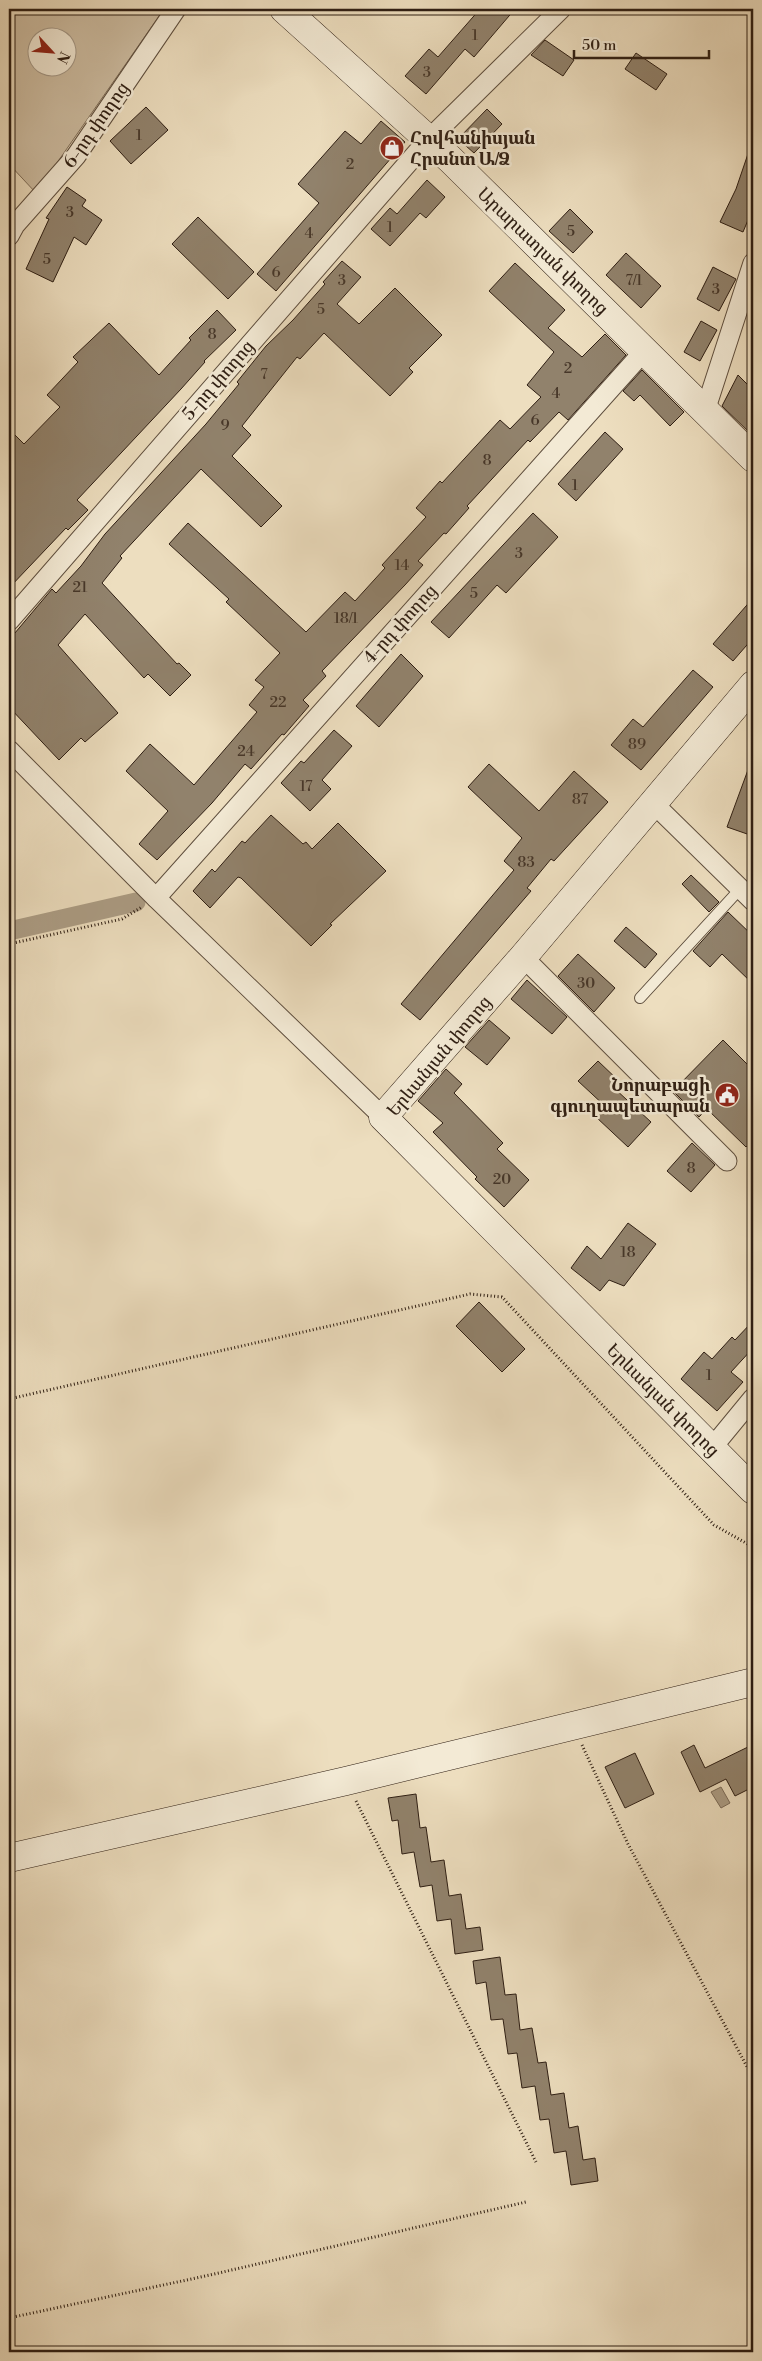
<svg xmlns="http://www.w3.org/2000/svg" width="762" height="2361" font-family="'Libre Bodoni','Noto Serif Armenian',serif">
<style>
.green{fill:#cdbda2;stroke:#7e6e5a;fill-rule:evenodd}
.water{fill:#ac9d85;stroke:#7a6a57}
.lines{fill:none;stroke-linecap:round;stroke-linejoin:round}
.canal{stroke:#ac9d85;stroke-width:19}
.building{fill:#91826c;stroke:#2e1e13}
.lane-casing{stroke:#5e4e3e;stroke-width:12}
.street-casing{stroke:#5e4e3e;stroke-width:21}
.secondary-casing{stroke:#2e1e13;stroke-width:29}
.path{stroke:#2e1e13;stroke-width:3;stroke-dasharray:1 2.5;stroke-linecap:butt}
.lane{stroke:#f3ead5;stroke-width:10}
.street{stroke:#f3ead5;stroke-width:19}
.secondary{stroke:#f3ead5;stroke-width:28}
.labels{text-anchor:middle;stroke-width:5;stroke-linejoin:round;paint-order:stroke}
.number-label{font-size:15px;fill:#473729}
.street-label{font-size:18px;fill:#2e1e13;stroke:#f3ead5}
.poi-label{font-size:18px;font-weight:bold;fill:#2e1e13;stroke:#f3ead5;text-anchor:start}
</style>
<rect width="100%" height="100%" fill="#eddebf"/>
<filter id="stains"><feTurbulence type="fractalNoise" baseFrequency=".004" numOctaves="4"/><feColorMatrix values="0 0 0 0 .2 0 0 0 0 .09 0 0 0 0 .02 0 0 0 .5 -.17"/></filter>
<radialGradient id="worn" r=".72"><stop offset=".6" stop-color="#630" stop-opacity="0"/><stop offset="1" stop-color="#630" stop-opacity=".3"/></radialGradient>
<path class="green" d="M 9,9 L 164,9 L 36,193 L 9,164 ZM 38,38 L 68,38 L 68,68 L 38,68 Z"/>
<path class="water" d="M 721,1787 L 730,1803 L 721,1808 L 711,1792 Z"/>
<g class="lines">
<path class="canal" d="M 9,931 L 136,902"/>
</g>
<g class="building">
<path d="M 480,9 L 515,9 L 474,57 L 465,49 L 426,94 L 405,76 L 429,49 L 438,57 Z"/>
<path d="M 545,40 L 574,60 L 563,76 L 531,55 Z"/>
<path d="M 636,53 L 667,74 L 656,90 L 625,69 Z"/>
<path d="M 146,107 L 168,130 L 131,164 L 110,141 Z"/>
<path d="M 487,109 L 502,124 L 474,153 L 458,139 Z"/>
<path d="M 381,121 L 405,142 L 276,291 L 257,274 L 319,203 L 298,184 L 345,131 L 361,144 Z"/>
<path d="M 751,145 L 753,146 L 753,208 L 743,232 L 720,222 L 736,189 Z"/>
<path d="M 427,180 L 445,197 L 426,218 L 420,213 L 390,246 L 371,229 L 390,208 L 397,214 Z"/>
<path d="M 67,187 L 86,200 L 82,206 L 102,220 L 86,245 L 74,237 L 53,282 L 26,269 L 49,219 L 46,218 Z"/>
<path d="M 570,209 L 593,232 L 573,253 L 549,231 Z"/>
<path d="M 198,217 L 254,272 L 228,299 L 172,244 Z"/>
<path d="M 626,253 L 661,286 L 641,308 L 606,275 Z"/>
<path d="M 342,261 L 361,277 L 337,304 L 359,324 L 395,288 L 442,335 L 409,368 L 413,372 L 390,396 L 324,333 L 300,359 L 297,357 L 242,426 L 251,435 L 232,456 L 282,506 L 261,527 L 201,469 L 120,556 L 122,558 L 102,583 L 177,664 L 179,663 L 191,675 L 170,696 L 148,674 L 144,678 L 85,614 L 58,645 L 118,713 L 85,742 L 81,738 L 59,760 L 9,707 L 9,640 L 52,589 L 56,593 L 81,566 L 105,534 L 206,424 L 239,384 L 237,382 L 266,346 L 293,320 L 325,284 L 323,282 Z"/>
<path d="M 515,263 L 565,310 L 548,328 L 582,357 L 605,334 L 626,355 L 568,420 L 559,412 L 530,442 L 528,440 L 467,506 L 469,508 L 446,534 L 444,533 L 418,561 L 423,565 L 405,585 L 322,671 L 326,676 L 303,700 L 309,706 L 284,735 L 282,734 L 251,769 L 245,764 L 212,803 L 157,860 L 139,844 L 168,811 L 126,771 L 150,744 L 194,785 L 257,712 L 249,705 L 264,687 L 255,680 L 280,653 L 226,602 L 229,599 L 169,544 L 188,523 L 306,632 L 345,592 L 355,601 L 385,568 L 382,565 L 426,517 L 416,508 L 440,481 L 442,483 L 500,420 L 510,429 L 541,397 L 527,385 L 554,352 L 489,291 Z"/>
<path d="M 713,267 L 736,279 L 719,311 L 697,299 Z"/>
<path d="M 217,310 L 236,330 L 204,361 L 205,362 L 181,389 L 77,500 L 88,510 L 68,530 L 66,528 L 9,588 L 9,429 L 24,444 L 60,407 L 47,395 L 78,362 L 73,357 L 109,323 L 159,375 L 191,340 L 189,338 Z"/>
<path d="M 701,321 L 717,330 L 700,361 L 684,352 Z"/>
<path d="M 642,370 L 684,412 L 670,426 L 640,395 L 634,401 L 623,391 Z"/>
<path d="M 738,375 L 753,390 L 753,436 L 722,406 Z"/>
<path d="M 605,432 L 623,449 L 576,501 L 558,484 Z"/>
<path d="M 533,513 L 558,537 L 506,593 L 497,585 L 449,638 L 431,622 Z"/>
<path d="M 753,598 L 753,638 L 733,661 L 713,644 Z"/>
<path d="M 401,654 L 423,676 L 379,727 L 356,706 Z"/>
<path d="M 693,670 L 713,687 L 641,770 L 611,745 L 633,719 L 643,727 Z"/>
<path d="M 334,730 L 352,746 L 322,780 L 331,789 L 310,811 L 281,783 L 301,761 L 304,763 Z"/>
<path d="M 752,759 L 753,760 L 753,836 L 727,827 Z"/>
<path d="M 489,764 L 539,811 L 574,771 L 608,802 L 554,861 L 551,859 L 527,888 L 531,891 L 420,1020 L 401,1004 L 514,870 L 504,861 L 522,838 L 468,787 Z"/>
<path d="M 271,815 L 303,844 L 306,842 L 312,849 L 338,823 L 386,871 L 330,924 L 332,925 L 311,946 L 241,878 L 238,877 L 210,908 L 193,891 L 212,869 L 215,872 L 242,841 L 245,843 Z"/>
<path d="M 691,875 L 719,902 L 709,912 L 682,884 Z"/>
<path d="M 728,912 L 753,936 L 753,984 L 722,954 L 710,967 L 693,951 Z"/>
<path d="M 626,927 L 657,954 L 645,968 L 614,941 Z"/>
<path d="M 578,954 L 615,988 L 594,1012 L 558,976 Z"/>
<path d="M 527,980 L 567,1017 L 552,1034 L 511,999 Z"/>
<path d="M 489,1020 L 510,1038 L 487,1065 L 465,1047 Z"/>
<path d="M 723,1040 L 753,1070 L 753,1140 L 746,1147 L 707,1109 L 699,1117 L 673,1091 Z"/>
<path d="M 598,1061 L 620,1082 L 614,1088 L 651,1122 L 628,1147 L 596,1117 L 606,1107 L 578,1081 Z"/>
<path d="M 446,1069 L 462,1084 L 454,1093 L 503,1143 L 497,1149 L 529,1180 L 504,1207 L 475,1179 L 477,1177 L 433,1132 L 443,1123 L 418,1101 Z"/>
<path d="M 692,1143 L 715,1165 L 691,1192 L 667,1171 Z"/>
<path d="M 628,1223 L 656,1244 L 624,1286 L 609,1280 L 600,1291 L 571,1268 L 587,1246 L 601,1259 Z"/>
<path d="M 479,1302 L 525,1349 L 502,1372 L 456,1326 Z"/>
<path d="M 753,1321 L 753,1348 L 731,1372 L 743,1382 L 717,1411 L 681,1379 L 704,1352 L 712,1359 L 732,1337 L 735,1340 Z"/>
<path d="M 694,1745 L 705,1768 L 750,1746 L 753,1753 L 753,1787 L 735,1796 L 726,1779 L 700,1792 L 681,1752 Z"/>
<path d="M 635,1753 L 654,1794 L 625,1808 L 605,1767 Z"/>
<path d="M 416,1794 L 420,1828 L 426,1827 L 431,1862 L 444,1860 L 449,1896 L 461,1894 L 466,1929 L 480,1927 L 483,1950 L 455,1954 L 451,1919 L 437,1921 L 432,1885 L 420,1887 L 414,1852 L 402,1854 L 398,1820 L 392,1821 L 388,1798 Z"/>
<path d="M 500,1957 L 505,1995 L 516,1994 L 520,2030 L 532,2028 L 538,2063 L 546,2062 L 551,2095 L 564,2093 L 569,2128 L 578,2126 L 583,2160 L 595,2158 L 598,2181 L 571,2185 L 566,2151 L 554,2153 L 549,2119 L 540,2120 L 535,2086 L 522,2088 L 517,2053 L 508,2054 L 503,2019 L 491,2020 L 486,1982 L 476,1984 L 473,1961 Z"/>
</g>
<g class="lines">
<defs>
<path id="lane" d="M 640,998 L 740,889"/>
<g id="street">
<path d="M 9,236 L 15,225 L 76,156 L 176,9"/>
<path d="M 705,411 L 753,263"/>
<path d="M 9,621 L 428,140 L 561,9"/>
<path d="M 9,750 L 156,898 L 383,1117"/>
<path d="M 653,803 L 753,901"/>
<path d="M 156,898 L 645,350"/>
<path d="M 523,957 L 727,1161"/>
<path d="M 711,1449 L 753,1398"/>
</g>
<g id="secondary">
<path d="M 284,9 L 450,159 L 753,458"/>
<path d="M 753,685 L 523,957 L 383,1117 L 753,1490"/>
<path d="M 9,1858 L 346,1781 L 753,1682"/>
</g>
</defs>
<use href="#lane" class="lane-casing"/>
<use href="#street" class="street-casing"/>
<use href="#secondary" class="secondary-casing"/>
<g class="path">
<path d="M 9,944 L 122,919 L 142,907"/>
<path d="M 9,1399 L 470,1294 L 502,1297 L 714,1525 L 753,1547"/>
<path d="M 582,1745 L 628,1844 L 753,2078"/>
<path d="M 356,1801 L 536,2162"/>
<path d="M 9,2318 L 210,2275 L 526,2202"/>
</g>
<use href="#lane" class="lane"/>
<use href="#street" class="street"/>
<use href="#secondary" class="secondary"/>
</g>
<defs>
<symbol id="shop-disc" viewBox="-11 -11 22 22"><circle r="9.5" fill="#8f2418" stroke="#f3ead5"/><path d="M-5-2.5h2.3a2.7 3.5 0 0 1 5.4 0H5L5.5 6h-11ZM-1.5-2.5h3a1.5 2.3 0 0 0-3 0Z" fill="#fff"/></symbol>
<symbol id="civic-disc" viewBox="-11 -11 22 22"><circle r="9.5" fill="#8f2418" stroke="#f3ead5"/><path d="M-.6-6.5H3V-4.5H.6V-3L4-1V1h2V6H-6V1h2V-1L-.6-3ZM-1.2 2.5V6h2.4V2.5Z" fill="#fff"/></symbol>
</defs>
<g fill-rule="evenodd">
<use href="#shop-disc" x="378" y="134" width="28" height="28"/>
<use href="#civic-disc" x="713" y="1081" width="28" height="28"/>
</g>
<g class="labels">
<g class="number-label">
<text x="475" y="40">1</text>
<text x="427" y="77">3</text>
<text x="139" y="140">1</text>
<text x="350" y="169">2</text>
<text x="70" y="217">3</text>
<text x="390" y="232">1</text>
<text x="571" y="236">5</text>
<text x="309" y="238">4</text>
<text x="47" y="264">5</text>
<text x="276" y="277">6</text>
<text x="342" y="285">3</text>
<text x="634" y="285">7/1</text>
<text x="716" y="294">3</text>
<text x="321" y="314">5</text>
<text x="212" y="339">8</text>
<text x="568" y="373">2</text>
<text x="264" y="379">7</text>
<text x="556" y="398">4</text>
<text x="535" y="425">6</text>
<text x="225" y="430">9</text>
<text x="487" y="465">8</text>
<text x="575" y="490">1</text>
<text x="519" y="558">3</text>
<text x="402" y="570">14</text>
<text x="80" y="592">21</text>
<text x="474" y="598">5</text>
<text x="346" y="623">18/1</text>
<text x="278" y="707">22</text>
<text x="637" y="749">89</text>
<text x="246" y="756">24</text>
<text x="306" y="791">17</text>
<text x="580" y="804">87</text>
<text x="526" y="867">83</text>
<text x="586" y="988">30</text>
<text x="691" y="1173">8</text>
<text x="502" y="1184">20</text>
<text x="628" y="1257">18</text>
<text x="709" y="1380">1</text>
</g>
<g class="street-label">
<text transform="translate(96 125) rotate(-55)" y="6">6-րդ փողոց</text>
<text transform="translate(543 251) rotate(44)" y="6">Արարատյան փողոց</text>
<text transform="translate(218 380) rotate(-49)" y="6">5-րդ փողոց</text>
<text transform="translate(400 624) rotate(-48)" y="6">4-րդ փողոց</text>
<text transform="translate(439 1056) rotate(-50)" y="6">Երևանյան փողոց</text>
<text transform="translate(663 1400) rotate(45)" y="6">Երևանյան փողոց</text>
</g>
<g class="poi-label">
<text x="410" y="144">Հովհանիսյան<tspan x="410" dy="21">Հրանտ Ա/Ձ</tspan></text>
<text x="710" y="1091" text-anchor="end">Նորաբացի<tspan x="710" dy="21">գյուղապետարան</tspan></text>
</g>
</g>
<rect width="762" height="2361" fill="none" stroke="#eddebf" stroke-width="30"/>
<rect x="10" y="10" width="742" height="2341" fill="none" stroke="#2e1e13" stroke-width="2.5"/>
<rect x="15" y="15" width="732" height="2331" fill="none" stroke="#2e1e13"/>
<g transform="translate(52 52) rotate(116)"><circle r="24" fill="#f3ead5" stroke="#a49887"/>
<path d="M0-4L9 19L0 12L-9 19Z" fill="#8f2418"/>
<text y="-8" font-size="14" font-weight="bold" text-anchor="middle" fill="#2e1e13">N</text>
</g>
<path d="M574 50v8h135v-8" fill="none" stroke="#2e1e13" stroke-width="2.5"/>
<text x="582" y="50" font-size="15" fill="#2e1e13" stroke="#f3ead5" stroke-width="4" paint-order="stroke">50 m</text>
<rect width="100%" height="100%" filter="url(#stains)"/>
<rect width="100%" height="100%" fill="url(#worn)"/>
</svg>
